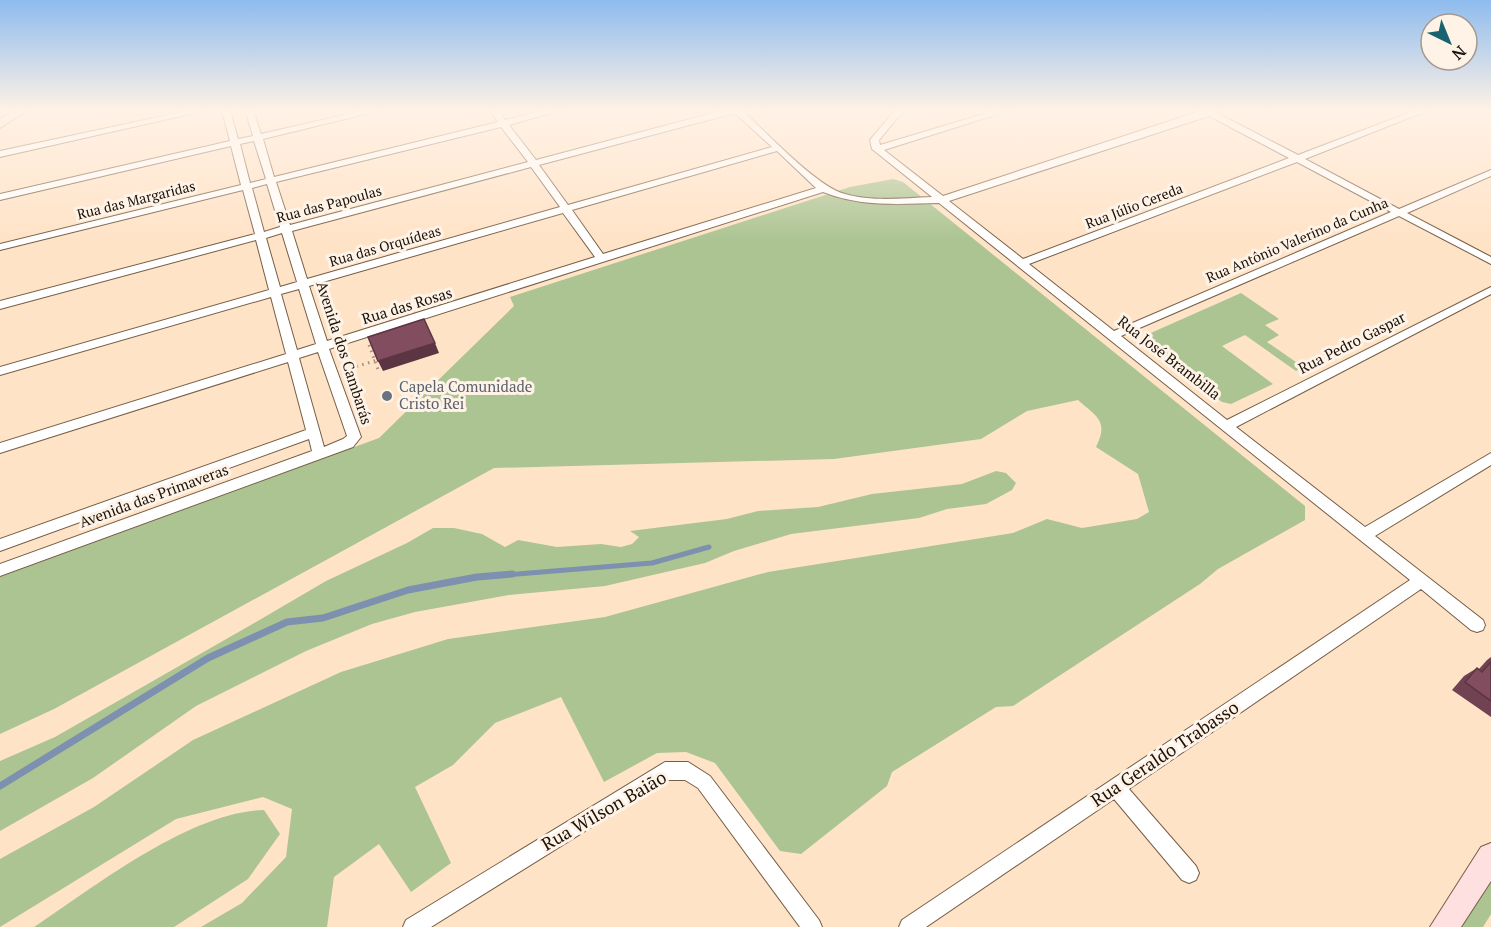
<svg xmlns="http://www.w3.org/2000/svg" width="1491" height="927" font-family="'PT Serif',serif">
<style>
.green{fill:#abc492}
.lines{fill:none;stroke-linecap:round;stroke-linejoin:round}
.stream-far1{stroke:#7d90af;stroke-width:5}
.stream{stroke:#7d90af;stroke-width:7}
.street-casing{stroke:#765e46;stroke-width:2}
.secondary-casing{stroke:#765e46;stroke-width:2}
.path{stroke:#a5917c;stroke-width:3;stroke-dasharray:1.5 4.5;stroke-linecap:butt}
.street{fill:#fff;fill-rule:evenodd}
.secondary{fill:#fde0df;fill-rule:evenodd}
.wall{fill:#704252}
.shaded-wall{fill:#5b3642}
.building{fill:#824d5f;stroke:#5b3642;stroke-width:1.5}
.worship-dot{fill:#6b7280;stroke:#fff3e8;stroke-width:2}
.labels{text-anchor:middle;stroke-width:6;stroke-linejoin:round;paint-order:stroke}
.far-street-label{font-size:14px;fill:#1b1208;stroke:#fff3e8}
.street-label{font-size:15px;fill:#1b1208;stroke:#fff3e8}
.worship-label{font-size:15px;fill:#5b616d;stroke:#fff3e8;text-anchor:start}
.near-street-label{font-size:18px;fill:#1b1208;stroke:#fff3e8}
</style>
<rect width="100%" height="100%" fill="#ffe3c7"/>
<g class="green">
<path d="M 893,179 L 903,182 L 1305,506 L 1305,520 L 1218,569 L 1200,584 L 1013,706 L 996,707 L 892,772 L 887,786 L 801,854 L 780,851 L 715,763 L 686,752 L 657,753 L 604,782 L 561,697 L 495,723 L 453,765 L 415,787 L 451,863 L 411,892 L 379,844 L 334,877 L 327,927 L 201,927 L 242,903 L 286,857 L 292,809 L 263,797 L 176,819 L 0,927 L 0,859 L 94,807 L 193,740 L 341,672 L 448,639 L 605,617 L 768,572 L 1013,533 L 1047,519 L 1082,528 L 1137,519 L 1149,512 L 1138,474 L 1096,447 C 1109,421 1097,417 1078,400 L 1027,411 L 981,439 L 834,459 L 494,468 L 54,709 L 0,734 L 0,577 L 379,438 L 514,306 L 510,297 L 850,187 Z"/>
<path d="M 1241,293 L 1279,319 L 1265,325 L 1279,335 L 1267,342 L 1303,367 L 1296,371 L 1245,335 L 1222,346 L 1273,384 L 1231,404 L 1222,402 L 1148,349 L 1144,344 L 1144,336 Z"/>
<path d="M 996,471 L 1006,473 L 1016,483 L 1012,490 L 986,504 L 947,509 L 919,518 L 791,534 L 734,551 L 705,563 L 605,586 L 509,595 L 415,612 L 372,624 L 306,651 L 196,706 L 93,778 L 0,831 L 0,761 L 55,737 L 256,622 L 326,581 L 407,543 L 433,528 L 454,528 L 482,534 L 505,547 L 518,540 L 557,547 L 601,544 L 621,547 L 632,544 L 639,537 L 630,531 L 727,519 L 758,511 L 818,507 L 872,494 L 962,484 Z"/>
<path d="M 264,810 L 280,834 L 248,879 L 174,927 L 34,927 C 94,887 191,811 264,810 Z"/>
<path d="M 1491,878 L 1491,914 L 1483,927 L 1459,927 Z"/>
</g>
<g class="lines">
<path class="stream-far1" d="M 493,576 L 652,563 L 709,547"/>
<path class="stream" d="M 0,786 L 208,658 L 287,622 L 323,618 L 408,590 L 477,577 L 512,574"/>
<defs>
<g id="street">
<path d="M 191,110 L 208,110 L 0,157 L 0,151 Z"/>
<path d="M 222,110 L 230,110 L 238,139 L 253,136 L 245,110 L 253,110 L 261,134 L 365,110 L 382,110 L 263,139 L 274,177 L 498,122 L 489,110 L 498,110 L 505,120 L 546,110 L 562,110 L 509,125 L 536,160 L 724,110 L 742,110 C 766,132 817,187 845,194 C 872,202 903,198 932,197 L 872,149 L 870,140 L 895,110 L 904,110 L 879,140 L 880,145 L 997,110 L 1011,110 L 884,150 L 943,196 L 1203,110 L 1222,110 L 1217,113 L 1298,155 L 1416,110 L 1429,110 L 1305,159 L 1399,209 L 1491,170 L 1491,176 L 1407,213 L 1491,257 L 1491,264 L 1399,216 L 1121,336 L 1227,420 L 1491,287 L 1491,294 L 1236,427 L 1365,527 L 1491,453 L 1491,465 L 1375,536 L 1483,620 L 1485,625 L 1483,630 L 1477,632 L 1471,630 L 1421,589 L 1129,789 L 1196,866 L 1199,873 L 1196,880 L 1189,883 L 1182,880 L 1114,799 L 926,927 L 899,927 L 902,920 L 1410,580 L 939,203 C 899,204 860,207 823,192 L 329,349 L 361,437 L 353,447 L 0,576 L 0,564 L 312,451 L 309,439 L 0,551 L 0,539 L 306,430 L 288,362 L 0,453 L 0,443 L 286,354 L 271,297 L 0,375 L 0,367 L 269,290 L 256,240 L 0,309 L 0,301 L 255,234 L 243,190 L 0,250 L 0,244 L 241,185 L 231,146 L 0,200 L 0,194 L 230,141 ZM 735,113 L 772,147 L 568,205 L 539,165 ZM 1209,116 L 1289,158 L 1023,259 L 949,201 ZM 501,127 L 528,162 L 290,225 L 276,182 ZM 254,141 L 266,179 L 250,183 L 240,144 ZM 777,151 L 816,188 L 603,254 L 572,210 ZM 1297,162 L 1391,212 L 1114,331 L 1029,264 ZM 531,167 L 560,207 L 307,279 L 292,231 ZM 267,184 L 280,227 L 264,232 L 252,188 ZM 563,213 L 595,257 L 327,341 L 309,286 ZM 282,233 L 297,282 L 280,287 L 266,238 ZM 299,289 L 316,344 L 297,350 L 281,294 ZM 318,352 L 347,436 L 343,439 L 324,447 L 299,358 Z"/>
<path d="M 665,762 L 688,762 L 710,776 L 819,920 L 822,927 L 800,927 L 698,788 L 685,780 L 667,780 L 431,927 L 403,927 L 406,920 Z"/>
</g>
<g id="secondary">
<path d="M 13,110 L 28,110 L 0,128 L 0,119 Z"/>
<path d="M 1491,843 L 1491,881 L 1461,927 L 1430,927 L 1481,847 Z"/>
</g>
</defs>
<use href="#street" class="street-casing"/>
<use href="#secondary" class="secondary-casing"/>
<g class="path">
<path d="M 369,345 L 379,372"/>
<path d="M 345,370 L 381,359"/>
</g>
<use href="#street" class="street"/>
<use href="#secondary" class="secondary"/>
</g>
<path class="wall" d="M 1491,657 L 1491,717 L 1452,690 L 1464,676 L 1477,668 L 1479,669 L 1487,660 Z"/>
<path class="shaded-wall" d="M 435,343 L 439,353 L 383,371 L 378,361 Z"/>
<g class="building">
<path d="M 424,319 L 435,343 L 378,361 L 368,337 Z"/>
<path d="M 1491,662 L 1491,701 L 1465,682 L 1477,668 L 1482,672 Z"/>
</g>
<linearGradient id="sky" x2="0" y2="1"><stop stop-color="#8ebbee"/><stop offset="0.46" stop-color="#fff2e6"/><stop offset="1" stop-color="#fff2e6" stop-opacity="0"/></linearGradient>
<rect width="1491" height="240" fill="url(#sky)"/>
<circle class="worship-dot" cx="387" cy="396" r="6"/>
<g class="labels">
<g class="far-street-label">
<text transform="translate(136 200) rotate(-14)" y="5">Rua das Margaridas</text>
<text transform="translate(329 204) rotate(-15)" y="5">Rua das Papoulas</text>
<text transform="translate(1134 206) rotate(-21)" y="5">Rua Júlio Cereda</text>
<text transform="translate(1297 240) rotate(-23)" y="5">Rua Antônio Valerino da Cunha</text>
<text transform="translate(385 246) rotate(-16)" y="5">Rua das Orquídeas</text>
</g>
<g class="street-label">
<text transform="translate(407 306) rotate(-17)" y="5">Rua das Rosas</text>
<text transform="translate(1352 343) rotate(-27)" y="5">Rua Pedro Gaspar</text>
<text transform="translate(344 353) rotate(72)" y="5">Avenida dos Cambarás</text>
<text transform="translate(1169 358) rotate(38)" y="5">Rua José Brambilla</text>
<text transform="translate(154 496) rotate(-20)" y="5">Avenida das Primaveras</text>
</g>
<g class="worship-label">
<text x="399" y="392">Capela Comunidade<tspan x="399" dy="17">Cristo Rei</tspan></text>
</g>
<g class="near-street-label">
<text transform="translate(1165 754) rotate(-34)" y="6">Rua Geraldo Trabasso</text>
<text transform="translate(604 811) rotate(-30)" y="6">Rua Wilson Baião</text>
</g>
</g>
<g transform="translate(1449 42) rotate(137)"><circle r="28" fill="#fff3e8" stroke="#a4998e" stroke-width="1.5"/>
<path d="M0-4.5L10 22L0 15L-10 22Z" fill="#18636f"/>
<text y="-9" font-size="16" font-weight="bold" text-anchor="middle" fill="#1b1208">N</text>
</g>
</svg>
